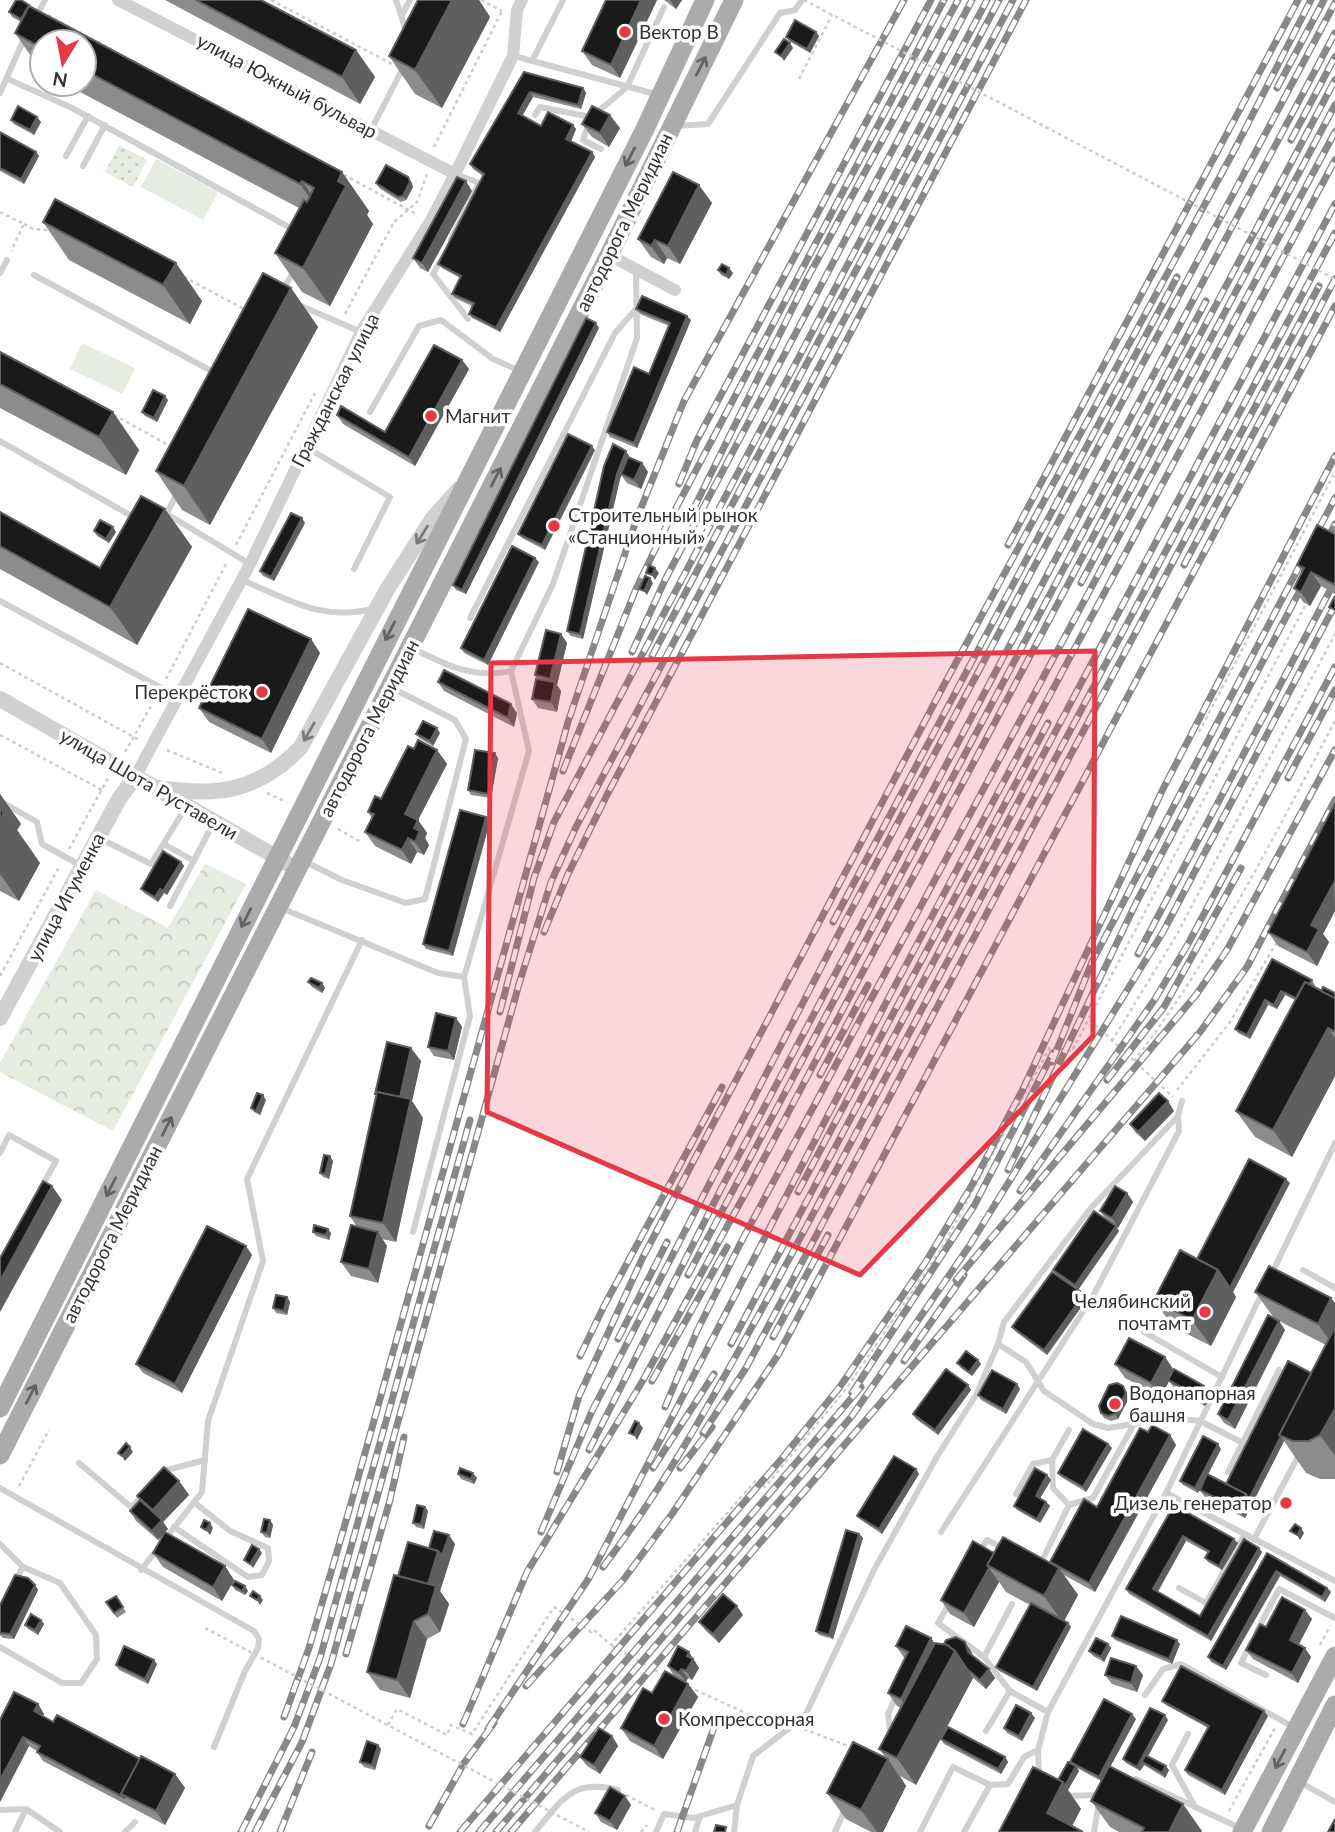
<svg xmlns="http://www.w3.org/2000/svg" width="1335" height="1832" font-family="Lato,sans-serif">
<style>
.forest{fill:url(#forest-crowns)}
.park{fill:url(#park-dots)}
.pitch{fill:#e6ecdf}
.lines{fill:none;stroke-linecap:round;stroke-linejoin:round}
.path{stroke:#cdcdcd;stroke-width:2.5;stroke-dasharray:3.5 3.5;stroke-linecap:butt}
.service{stroke:#d0d0d0;stroke-width:6}
.minor{stroke:#d0d0d0;stroke-width:12}
.tertiary{stroke:#d0d0d0;stroke-width:16}
.primary{stroke:#ababab;stroke-width:19}
.rail-casing{stroke:#888;stroke-width:7}
.rail{stroke:#fff;stroke-width:4.5;stroke-dasharray:13;stroke-linecap:butt}
.path-bridge{stroke:#cdcdcd;stroke-width:2.5;stroke-dasharray:3.5 3.5;stroke-linecap:butt}
.wall{fill:#8c8c8c}
.shaded-wall{fill:#5f5f5f}
.building{fill:#1a1a1a;stroke:#5f5f5f;stroke-width:2}
.oneway{stroke:#636363}
.oneway2{stroke:#7a7a7a}
.marked{fill:#e63946;fill-opacity:0.2;stroke:#e63946;stroke-width:5;stroke-linejoin:round}
.poi-dot{fill:#e63946;stroke:#fff;stroke-width:2.5}
.labels{text-anchor:middle;stroke-width:7;stroke-linejoin:round;paint-order:stroke}
.poi-label{font-size:19px;fill:#333;stroke:#fff;text-anchor:start}
.street-label{font-size:19px;fill:#333;stroke:#fff}
</style>
<defs>
<pattern id="forest-crowns" width="20" height="18" patternUnits="userSpaceOnUse" patternTransform="scale(1.75)"><rect width="20" height="18" fill="#e6ecdf"/><path d="M2 6a3 3 0 1 1 6 0M12 15a3 3 0 1 1 6 0" fill="none" stroke="#c6cbc0"/></pattern>
<pattern id="park-dots" width="8" height="8" patternUnits="userSpaceOnUse" patternTransform="scale(1.75)"><rect width="8" height="8" fill="#e6ecdf"/><path d="M2 2h.1M6 6h.1" fill="none" stroke="#c6cbc0" stroke-width="1.8" stroke-linecap="round"/></pattern>
</defs>
<rect width="100%" height="100%" fill="#fff"/>
<path class="forest" d="M 205,864 L 246,884 L 113,1131 L 0,1072 L 0,1063 L 96,890 L 168,928 Z"/>
<path class="park" d="M 119,145 L 147,160 L 133,187 L 105,172 Z"/>
<g class="pitch">
<path d="M 156,159 L 218,192 L 203,220 L 141,187 Z"/>
<path d="M 82,343 L 135,368 L 122,394 L 70,369 Z"/>
</g>
<g class="lines">
<g class="path">
<path d="M 271,0 L 392,64"/>
<path d="M 481,0 L 502,11"/>
<path d="M 48,15 L 116,52"/>
<path d="M 799,79 L 832,15"/>
<path d="M 434,147 L 503,9"/>
<path d="M 344,175 L 418,215"/>
<path d="M 0,212 L 24,224 L 11,251"/>
<path d="M 24,224 L 33,229 L 49,230"/>
<path d="M 184,277 L 246,310"/>
<path d="M 345,314 L 394,222 L 417,202 L 427,174"/>
<path d="M 114,415 L 172,447"/>
<path d="M 236,545 L 315,393"/>
<path d="M 0,663 L 141,741"/>
<path d="M 166,679 L 226,564"/>
<path d="M 1199,732 L 1335,472"/>
<path d="M 0,735 L 102,790"/>
<path d="M 167,750 L 222,773"/>
<path d="M 125,752 L 156,697"/>
<path d="M 267,793 L 286,802"/>
<path d="M 338,829 L 361,842"/>
<path d="M 69,849 L 108,778"/>
<path d="M 0,976 L 59,867"/>
<path d="M 1090,1020 L 1173,1097"/>
<path d="M 1112,1041 L 1176,936 L 1335,634"/>
<path d="M 1134,1061 C 1215,955 1273,838 1335,721"/>
<path d="M 1177,1090 L 1230,1022 L 1277,942"/>
<path d="M 19,1486 L 49,1430"/>
<path d="M 1320,1645 L 1330,1626"/>
<path d="M 612,1646 L 664,1675"/>
<path d="M 689,1687 L 750,1715 L 780,1722"/>
<path d="M 388,1725 L 397,1709 L 447,1735 L 451,1725 L 472,1734 L 554,1607 L 591,1632 L 594,1630 L 611,1645 L 757,1479 L 765,1487 L 846,1389 L 942,1248 L 1050,1047 L 1072,1051 L 1307,602"/>
<path d="M 804,1729 L 853,1748"/>
<path d="M 626,1795 L 655,1810"/>
<path d="M 1229,1811 L 1275,1728"/>
<path d="M 641,1832 L 647,1825"/>
</g>
<g class="service">
<path d="M 396,0 L 406,31"/>
<path d="M 402,15 L 410,0"/>
<path d="M 36,17 L 45,0"/>
<path d="M 514,56 L 659,95"/>
<path d="M 532,61 L 563,0"/>
<path d="M 8,79 L 72,108 L 296,231"/>
<path d="M 0,93 L 24,39"/>
<path d="M 535,115 L 540,107 L 591,117 L 583,140 L 601,149"/>
<path d="M 594,115 L 627,87 L 664,7"/>
<path d="M 676,126 L 708,124 L 780,13 L 795,10 L 802,0"/>
<path d="M 371,130 L 404,66"/>
<path d="M 66,156 L 88,116"/>
<path d="M 83,166 L 105,125"/>
<path d="M 451,239 L 479,183 L 456,174"/>
<path d="M 442,258 L 433,274 L 468,319"/>
<path d="M 0,273 L 7,260"/>
<path d="M 34,275 L 217,374"/>
<path d="M 282,291 L 294,271"/>
<path d="M 299,305 L 361,332"/>
<path d="M 370,412 L 419,326 L 441,320 L 493,359 L 520,371"/>
<path d="M 0,441 L 135,518"/>
<path d="M 306,447 L 390,497 L 354,569"/>
<path d="M 167,514 L 250,564"/>
<path d="M 164,518 L 177,494"/>
<path d="M 242,580 C 290,600 319,621 373,609"/>
<path d="M 0,601 L 180,698"/>
<path d="M 470,618 L 615,333 L 636,309"/>
<path d="M 412,648 C 445,665 474,679 511,671 L 553,584 L 637,338 L 636,269"/>
<path d="M 0,801 L 37,822 L 42,844 L 80,865"/>
<path d="M 99,838 L 151,864 L 186,807"/>
<path d="M 164,844 L 194,861"/>
<path d="M 304,861 L 342,880 L 406,903 L 425,899 L 466,739 L 455,720 L 392,688"/>
<path d="M 170,906 L 213,824"/>
<path d="M 281,908 L 438,973 L 464,977 L 529,751 L 511,671"/>
<path d="M 0,1153 L 9,1135 L 56,1161 L 40,1190"/>
<path d="M 413,1232 L 470,1016 L 464,977"/>
<path d="M 1303,1270 L 1335,1288"/>
<path d="M 1271,1275 L 1335,1143"/>
<path d="M 1144,1332 L 1222,1377"/>
<path d="M 998,1344 L 1004,1322 L 1090,1209 L 1178,1116 L 1182,1101"/>
<path d="M 1069,1430 L 1052,1460 L 1053,1488 L 1069,1505"/>
<path d="M 79,1463 L 131,1507 L 145,1494"/>
<path d="M 1228,1472 L 1279,1370"/>
<path d="M 162,1476 L 167,1470 L 205,1460"/>
<path d="M 0,1488 L 254,1631 L 259,1639 L 258,1648 L 245,1671 L 214,1747"/>
<path d="M 1166,1493 L 1335,1581"/>
<path d="M 1016,1494 L 1033,1464 L 1052,1460"/>
<path d="M 174,1527 L 248,1577 L 262,1575 L 269,1561 L 268,1548 L 230,1531 L 194,1502"/>
<path d="M 941,1532 L 1093,1296 L 1179,1131 L 1178,1116"/>
<path d="M 1254,1539 L 1300,1453"/>
<path d="M 0,1544 L 23,1567 L 15,1581"/>
<path d="M 979,1552 L 987,1540 L 1005,1549"/>
<path d="M 1042,1561 L 1069,1505 L 1093,1498 L 1134,1424"/>
<path d="M 141,1570 L 202,1492 L 208,1421 L 263,1261 L 247,1179 L 362,940"/>
<path d="M 1179,1588 L 1206,1603 L 1245,1534"/>
<path d="M 949,1604 L 938,1623 L 984,1657 L 1010,1691 L 1048,1712"/>
<path d="M 1257,1631 L 1279,1589 L 1335,1618"/>
<path d="M 1251,1643 L 1241,1663 L 1266,1675"/>
<path d="M 0,1647 L 62,1683 L 81,1683 L 97,1659 L 96,1635 L 60,1583 L 23,1567"/>
<path d="M 984,1657 L 1012,1604"/>
<path d="M 1145,1695 L 1163,1669 L 1181,1664 L 1295,1728"/>
<path d="M 986,1731 L 1010,1691"/>
<path d="M 894,1732 L 890,1730 L 888,1714 L 896,1696"/>
<path d="M 1188,1734 L 1172,1765 L 1195,1807"/>
<path d="M 1039,1776 L 1038,1750 L 1048,1712 L 1166,1493 L 1263,1291"/>
<path d="M 1298,1781 L 1335,1802"/>
<path d="M 1130,1782 L 1136,1779 L 1240,1828"/>
<path d="M 1066,1796 L 1100,1795"/>
<path d="M 0,1810 L 26,1809 L 60,1832"/>
<path d="M 15,1832 L 26,1809"/>
<path d="M 125,1832 L 135,1822"/>
<path d="M 535,1832 C 562,1800 572,1778 618,1790"/>
<path d="M 656,1832 L 664,1814 L 694,1818 L 737,1805 L 753,1756 L 805,1716 L 874,1570 L 938,1455 L 976,1395 L 998,1344 L 1026,1362 L 1044,1391 L 1093,1424 L 1108,1428 L 1170,1418 L 1200,1421 L 1243,1443"/>
<path d="M 695,1832 L 700,1816"/>
<path d="M 734,1832 L 737,1805"/>
<path d="M 835,1832 L 845,1809"/>
<path d="M 920,1832 L 953,1767 L 990,1785"/>
<path d="M 964,1832 L 990,1785 L 1008,1784 L 1024,1757 L 1038,1750"/>
<path d="M 1094,1832 L 1099,1803"/>
</g>
<g class="minor">
<path d="M 118,0 L 455,174"/>
<path d="M 609,255 L 675,290"/>
<path d="M 135,777 L 250,564 L 361,332 L 430,222 L 455,174 L 513,56 L 517,10 L 522,0"/>
</g>
<g class="tertiary">
<path d="M 0,699 L 297,869"/>
<path d="M 152,787 C 214,797 256,794 301,747 L 388,588 L 433,518 L 459,489"/>
<path d="M 0,1018 L 119,799 L 135,777"/>
</g>
<g class="primary">
<path d="M 0,1408 L 644,131 L 705,0"/>
<path d="M 0,1455 L 609,255 L 734,0"/>
<path d="M 1242,1832 L 1335,1656"/>
<path d="M 1271,1832 L 1335,1705"/>
</g>
<defs>
<g id="rail">
<path d="M 1277,88 L 1324,0"/>
<path d="M 1291,140 L 1335,57"/>
<path d="M 679,484 L 697,440 L 931,0"/>
<path d="M 692,512 L 806,281 L 958,0"/>
<path d="M 1008,545 L 1298,0"/>
<path d="M 1322,549 L 1335,524"/>
<path d="M 1184,565 L 1335,279"/>
<path d="M 1081,583 L 1335,105"/>
<path d="M 632,652 L 666,578 L 972,0"/>
<path d="M 652,656 L 999,0"/>
<path d="M 563,771 L 636,589 L 665,529 L 944,0"/>
<path d="M 1288,778 L 1335,690"/>
<path d="M 833,922 L 1177,277"/>
<path d="M 544,932 L 568,874 L 608,793 L 1026,0"/>
<path d="M 1138,954 L 1335,581"/>
<path d="M 500,1012 L 534,878 L 554,822 L 987,0"/>
<path d="M 1052,1062 L 1092,962 L 1335,498"/>
<path d="M 820,1075 L 868,985"/>
<path d="M 1107,1080 L 1164,1007 L 1241,868"/>
<path d="M 1008,1170 L 1136,903 L 1307,577"/>
<path d="M 1020,1191 L 1155,999 L 1188,944 L 1335,667"/>
<path d="M 798,1192 L 1048,723"/>
<path d="M 688,1275 L 1206,301"/>
<path d="M 956,1280 L 1196,995 L 1227,950 L 1335,750"/>
<path d="M 773,1337 L 828,1235"/>
<path d="M 618,1339 L 667,1242"/>
<path d="M 731,1344 L 1335,204"/>
<path d="M 580,1356 L 604,1306 L 722,1087"/>
<path d="M 904,1361 L 964,1275"/>
<path d="M 652,1381 L 727,1247"/>
<path d="M 852,1393 L 974,1206 L 1053,1053"/>
<path d="M 665,1407 L 697,1331 L 739,1246 L 1335,132"/>
<path d="M 703,1433 L 746,1368 L 1319,286"/>
<path d="M 589,1450 L 723,1185 L 1335,33"/>
<path d="M 653,1468 L 714,1374"/>
<path d="M 680,1468 L 712,1427"/>
<path d="M 557,1472 L 579,1396 L 643,1257 L 945,683 L 1236,147 L 1311,0"/>
<path d="M 541,1532 L 592,1411 L 840,931 L 1335,3"/>
<path d="M 603,1567 C 669,1481 720,1384 773,1289 L 1335,233"/>
<path d="M 346,1654 L 390,1500 L 404,1437"/>
<path d="M 526,1686 L 624,1579 L 672,1514 L 778,1355 L 1335,306"/>
<path d="M 284,1717 L 309,1648 L 350,1507 L 568,722 L 637,518 L 684,401 L 904,0"/>
<path d="M 463,1724 L 527,1572 L 642,1382 L 752,1181 L 1335,80"/>
<path d="M 488,1729 L 589,1578 L 890,995 L 1335,160"/>
<path d="M 429,1826 L 464,1763 L 494,1723"/>
<path d="M 241,1832 L 294,1727 L 320,1658 L 470,1120"/>
<path d="M 255,1832 L 302,1742 L 331,1664 L 519,984 L 551,882 L 576,827 L 1013,0"/>
<path d="M 280,1832 L 312,1752"/>
<path d="M 460,1832 L 784,1456 L 839,1388 L 925,1263 L 972,1185 L 1022,1091 L 1163,789 L 1335,456"/>
<path d="M 479,1832 L 861,1387"/>
<path d="M 496,1832 L 852,1416 L 970,1245 L 1163,932 L 1335,605"/>
<path d="M 511,1832 L 1200,1032 L 1247,967 L 1335,800"/>
<path d="M 677,1832 L 717,1719"/>
</g>
</defs>
<use href="#rail" class="rail-casing"/>
<use href="#rail" class="rail"/>
<g class="path-bridge">
<path d="M 804,0 L 1335,279"/>
<path d="M 205,1628 L 589,1832"/>
</g>
</g>
<g class="wall">
<path d="M 165,0 L 261,0 L 356,50 L 375,77 L 360,104 Z"/>
<path d="M 418,0 L 479,0 L 490,17 L 442,108 L 415,94 L 389,56 Z"/>
<path d="M 606,0 L 657,0 L 620,78 L 592,65 L 582,51 Z"/>
<path d="M 664,0 L 682,0 L 676,9 Z"/>
<path d="M 29,5 L 31,7 L 342,172 L 369,211 L 367,215 L 373,224 L 330,306 L 302,292 L 275,253 L 299,208 L 65,84 L 84,84 L 84,42 L 42,42 L 42,72 L 15,33 L 21,22 L 12,17 L 9,12 Z"/>
<path d="M 816,32 L 819,36 L 810,53 L 789,41 L 786,37 Z"/>
<path d="M 524,72 L 583,88 L 586,93 L 581,109 L 533,97 L 522,116 L 541,126 L 573,125 L 576,129 L 571,141 L 592,152 L 595,157 L 500,332 L 472,318 L 469,314 L 472,306 L 455,298 L 452,294 L 460,278 L 442,268 L 438,264 L 483,176 L 473,169 L 470,164 Z"/>
<path d="M 37,117 L 41,122 L 34,135 L 14,124 L 11,120 Z"/>
<path d="M 582,124 L 620,128 L 609,147 L 592,137 Z"/>
<path d="M 0,132 L 36,152 L 39,156 L 24,184 L 0,171 Z"/>
<path d="M 412,182 L 413,187 L 406,200 L 401,202 L 379,188 L 376,183 Z"/>
<path d="M 472,191 L 428,272 L 420,268 L 413,258 Z"/>
<path d="M 712,203 L 680,264 L 667,258 L 664,264 L 651,257 L 638,239 Z"/>
<path d="M 43,222 L 202,301 L 190,324 L 69,260 Z"/>
<path d="M 718,270 L 733,273 L 729,279 L 721,275 Z"/>
<path d="M 291,288 L 318,327 L 210,525 L 182,510 L 156,471 Z"/>
<path d="M 636,309 L 691,320 L 637,448 L 610,437 L 607,432 L 649,374 L 669,326 L 640,314 Z"/>
<path d="M 599,328 L 466,594 L 456,590 L 453,585 Z"/>
<path d="M 0,352 L 113,412 L 139,450 L 126,475 L 0,408 Z"/>
<path d="M 462,360 L 469,369 L 415,466 L 343,424 L 337,415 L 385,432 Z"/>
<path d="M 168,400 L 157,422 L 145,416 L 142,412 Z"/>
<path d="M 595,450 L 545,550 L 522,538 L 518,534 Z"/>
<path d="M 626,451 L 629,456 L 629,457 L 642,463 L 648,472 L 641,489 L 627,483 L 621,475 L 583,639 L 571,636 L 567,631 Z"/>
<path d="M 165,509 L 192,547 L 137,645 L 0,569 L 0,512 L 100,568 Z"/>
<path d="M 305,523 L 274,581 L 263,576 L 260,571 Z"/>
<path d="M 94,531 L 116,532 L 109,543 L 97,536 Z"/>
<path d="M 1335,534 L 1335,594 L 1321,586 L 1310,606 L 1303,602 L 1294,588 L 1302,572 L 1297,565 Z"/>
<path d="M 539,562 L 488,665 L 464,653 L 461,648 Z"/>
<path d="M 561,634 L 567,643 L 557,685 L 561,691 L 557,712 L 538,708 L 532,699 L 537,679 L 535,675 Z"/>
<path d="M 311,639 L 320,653 L 271,753 L 209,722 L 199,708 Z"/>
<path d="M 438,682 L 517,713 L 514,727 L 444,691 Z"/>
<path d="M 440,733 L 433,746 L 419,738 L 416,734 Z"/>
<path d="M 414,749 L 437,750 L 447,764 L 418,820 L 427,833 L 425,838 L 429,845 L 424,855 L 417,852 L 411,864 L 375,846 L 365,832 L 372,818 L 368,812 L 381,799 Z"/>
<path d="M 498,758 L 491,798 L 471,795 L 468,790 Z"/>
<path d="M 0,794 L 21,824 L 17,830 L 40,863 L 19,901 L 0,891 Z"/>
<path d="M 1335,803 L 1335,911 L 1323,934 L 1329,942 L 1317,966 L 1278,946 L 1268,932 Z"/>
<path d="M 486,817 L 490,821 L 453,956 L 426,949 L 423,944 Z"/>
<path d="M 181,862 L 184,866 L 167,895 L 164,893 L 158,902 L 144,893 L 141,889 Z"/>
<path d="M 1272,959 L 1312,980 L 1315,985 L 1314,987 L 1321,991 L 1335,993 L 1335,1076 L 1292,1157 L 1255,1137 L 1236,1111 L 1295,1000 L 1285,995 L 1277,1009 L 1268,1005 L 1250,1039 L 1238,1033 L 1235,1029 Z"/>
<path d="M 308,982 L 322,983 L 325,988 L 322,993 L 312,987 Z"/>
<path d="M 456,1018 L 462,1027 L 454,1060 L 434,1056 L 428,1047 Z"/>
<path d="M 421,1061 L 412,1101 L 423,1118 L 396,1242 L 382,1239 L 387,1246 L 378,1283 L 351,1276 L 341,1262 L 357,1227 L 350,1216 L 377,1096 L 375,1094 Z"/>
<path d="M 266,1100 L 260,1115 L 254,1112 L 251,1108 Z"/>
<path d="M 1174,1111 L 1145,1141 L 1136,1133 L 1130,1124 Z"/>
<path d="M 333,1161 L 329,1179 L 323,1177 L 320,1173 Z"/>
<path d="M 1290,1183 L 1233,1292 L 1236,1297 L 1211,1346 L 1173,1327 L 1154,1300 L 1197,1259 Z"/>
<path d="M 1127,1193 L 1133,1202 L 1118,1228 L 1112,1224 L 1119,1231 L 1078,1290 L 1057,1275 L 1053,1270 L 1106,1219 L 1100,1211 Z"/>
<path d="M 313,1232 L 331,1233 L 329,1240 L 316,1236 Z"/>
<path d="M 252,1255 L 182,1393 L 143,1373 L 136,1364 Z"/>
<path d="M 1255,1292 L 1331,1298 L 1335,1303 L 1335,1479 L 1320,1479 L 1306,1473 L 1284,1441 L 1245,1518 L 1206,1499 L 1200,1490 L 1201,1488 L 1198,1493 L 1183,1485 L 1180,1481 L 1221,1449 L 1208,1475 L 1226,1484 L 1311,1373 L 1326,1345 L 1279,1321 L 1285,1330 L 1235,1429 L 1224,1423 L 1218,1414 L 1274,1318 Z"/>
<path d="M 1084,1294 L 1087,1299 L 1047,1355 L 1016,1332 L 1012,1327 Z"/>
<path d="M 287,1297 L 290,1302 L 287,1315 L 276,1313 L 273,1308 Z"/>
<path d="M 1165,1357 L 1174,1370 L 1211,1396 L 1205,1406 L 1175,1389 L 1169,1381 L 1161,1397 L 1125,1378 L 1115,1364 Z"/>
<path d="M 978,1360 L 981,1364 L 972,1376 L 961,1368 L 957,1363 Z"/>
<path d="M 968,1385 L 971,1390 L 938,1435 L 916,1419 L 913,1414 Z"/>
<path d="M 1123,1386 L 1129,1398 L 1118,1419 L 1111,1421 L 1104,1418 L 1101,1413 Z"/>
<path d="M 1020,1389 L 1006,1414 L 981,1400 L 978,1395 Z"/>
<path d="M 1148,1432 L 1170,1435 L 1176,1445 L 1095,1592 L 1064,1575 L 1078,1595 L 1064,1621 L 1071,1627 L 1037,1691 L 999,1671 L 996,1667 L 1030,1605 L 1006,1592 L 999,1582 L 974,1627 L 950,1614 L 941,1600 L 994,1553 L 1051,1564 L 1050,1562 L 1097,1507 Z"/>
<path d="M 1108,1444 L 1112,1448 L 1086,1492 L 1061,1477 L 1058,1473 Z"/>
<path d="M 916,1469 L 919,1474 L 882,1534 L 861,1520 L 857,1516 Z"/>
<path d="M 458,1474 L 477,1478 L 474,1484 L 461,1479 Z"/>
<path d="M 1047,1475 L 1051,1480 L 1040,1498 L 1046,1502 L 1050,1506 L 1040,1523 L 1017,1510 L 1014,1506 Z"/>
<path d="M 179,1481 L 189,1495 L 163,1522 L 168,1529 L 165,1532 L 225,1566 L 234,1580 L 222,1601 L 163,1567 L 153,1553 L 165,1533 L 158,1540 L 136,1521 L 130,1511 L 140,1500 L 137,1496 Z"/>
<path d="M 1174,1505 L 1238,1543 L 1222,1570 L 1208,1562 L 1205,1558 L 1208,1553 L 1186,1541 L 1158,1592 L 1200,1616 L 1259,1548 L 1262,1552 L 1211,1641 L 1129,1594 L 1126,1589 Z"/>
<path d="M 425,1507 L 428,1511 L 424,1529 L 416,1527 L 413,1523 Z"/>
<path d="M 270,1520 L 273,1525 L 270,1538 L 265,1537 L 261,1532 Z"/>
<path d="M 859,1534 L 863,1538 L 833,1639 L 819,1635 L 816,1631 Z"/>
<path d="M 455,1544 L 440,1591 L 449,1604 L 440,1632 L 427,1639 L 410,1698 L 380,1690 L 367,1672 L 398,1576 L 429,1548 Z"/>
<path d="M 1267,1553 L 1327,1588 L 1331,1592 L 1325,1602 L 1280,1576 L 1226,1670 L 1211,1662 L 1208,1657 Z"/>
<path d="M 35,1585 L 38,1590 L 14,1639 L 3,1638 L 0,1635 L 0,1605 Z"/>
<path d="M 232,1585 L 248,1591 L 245,1595 L 235,1590 Z"/>
<path d="M 116,1596 L 126,1612 L 117,1618 L 106,1602 Z"/>
<path d="M 743,1615 L 719,1643 L 706,1631 L 699,1622 Z"/>
<path d="M 1312,1619 L 1298,1645 L 1311,1657 L 1298,1683 L 1253,1659 L 1246,1650 L 1266,1627 Z"/>
<path d="M 41,1620 L 44,1624 L 38,1635 L 28,1629 L 25,1625 Z"/>
<path d="M 1112,1636 L 1180,1644 L 1172,1664 L 1115,1640 Z"/>
<path d="M 931,1638 L 935,1644 L 971,1651 L 973,1656 L 989,1669 L 995,1678 L 986,1689 L 973,1678 L 916,1785 L 900,1776 L 906,1786 L 883,1832 L 871,1832 L 846,1819 L 827,1793 L 886,1758 L 879,1749 L 901,1708 L 897,1706 L 888,1693 L 905,1659 L 896,1646 Z"/>
<path d="M 1108,1644 L 1111,1648 L 1104,1662 L 1093,1656 L 1089,1651 Z"/>
<path d="M 696,1661 L 695,1662 L 699,1668 L 692,1680 L 688,1678 L 686,1682 L 674,1676 L 668,1666 Z"/>
<path d="M 157,1664 L 148,1684 L 119,1670 L 116,1665 Z"/>
<path d="M 1105,1675 L 1143,1675 L 1137,1692 L 1112,1684 Z"/>
<path d="M 688,1684 L 698,1697 L 663,1759 L 630,1741 L 621,1728 L 652,1693 Z"/>
<path d="M 1162,1701 L 1268,1716 L 1225,1795 L 1188,1775 L 1185,1770 L 1208,1728 L 1166,1705 Z"/>
<path d="M 38,1704 L 44,1714 L 43,1716 L 53,1722 L 175,1774 L 185,1788 L 165,1825 L 43,1761 L 37,1752 L 37,1751 L 29,1746 L 0,1802 L 0,1720 Z"/>
<path d="M 1035,1718 L 1022,1741 L 1007,1733 L 1004,1728 Z"/>
<path d="M 1136,1719 L 1110,1767 L 1202,1831 L 1201,1832 L 1119,1832 L 1110,1827 L 1091,1801 L 1101,1781 L 1077,1768 L 1079,1771 L 1068,1790 L 1081,1809 L 999,1832 L 1058,1780 L 1072,1765 L 1070,1762 Z"/>
<path d="M 1168,1720 L 1148,1756 L 1169,1770 L 1165,1778 L 1144,1765 L 1140,1771 L 1126,1763 L 1123,1759 Z"/>
<path d="M 612,1736 L 618,1746 L 600,1774 L 587,1766 L 580,1757 Z"/>
<path d="M 941,1739 L 1005,1757 L 1008,1762 L 1001,1774 L 944,1744 Z"/>
<path d="M 378,1745 L 381,1749 L 375,1770 L 364,1767 L 360,1762 Z"/>
<path d="M 625,1796 L 631,1805 L 617,1830 L 601,1822 L 595,1813 Z"/>
</g>
<g class="shaded-wall">
<path d="M 452,0 L 479,0 L 490,17 L 442,108 L 415,70 Z"/>
<path d="M 641,0 L 657,0 L 620,78 L 611,65 Z"/>
<path d="M 670,0 L 682,0 L 676,9 Z"/>
<path d="M 816,32 L 819,36 L 810,53 L 807,49 Z"/>
<path d="M 790,43 L 793,48 L 784,61 L 781,56 Z"/>
<path d="M 356,50 L 375,77 L 360,104 L 342,77 Z"/>
<path d="M 583,88 L 586,93 L 581,109 L 578,105 Z"/>
<path d="M 530,92 L 533,97 L 521,118 L 518,113 Z"/>
<path d="M 610,115 L 620,128 L 609,147 L 600,133 Z"/>
<path d="M 37,117 L 41,122 L 34,135 L 30,130 Z"/>
<path d="M 573,125 L 576,129 L 570,144 L 566,139 Z"/>
<path d="M 36,152 L 39,156 L 24,184 L 21,179 Z"/>
<path d="M 592,152 L 595,157 L 500,332 L 496,328 Z"/>
<path d="M 342,172 L 369,211 L 367,215 L 373,224 L 330,306 L 303,268 L 338,181 Z"/>
<path d="M 408,177 L 413,187 L 406,200 L 403,196 Z"/>
<path d="M 302,181 L 329,219 L 327,223 L 300,184 Z"/>
<path d="M 466,181 L 472,191 L 428,272 L 422,263 Z"/>
<path d="M 699,185 L 712,203 L 680,264 L 668,246 Z"/>
<path d="M 655,240 L 667,258 L 664,264 L 651,246 Z"/>
<path d="M 176,263 L 202,301 L 190,324 L 163,285 Z"/>
<path d="M 729,268 L 733,273 L 729,279 L 726,275 Z"/>
<path d="M 291,288 L 318,327 L 210,525 L 184,486 Z"/>
<path d="M 687,316 L 691,320 L 637,448 L 634,443 Z"/>
<path d="M 596,323 L 599,328 L 466,594 L 462,590 Z"/>
<path d="M 462,360 L 469,369 L 415,466 L 409,457 Z"/>
<path d="M 165,396 L 168,400 L 157,422 L 154,418 Z"/>
<path d="M 113,412 L 139,450 L 126,475 L 99,437 Z"/>
<path d="M 592,446 L 595,450 L 545,550 L 542,545 Z"/>
<path d="M 626,451 L 629,456 L 620,479 L 583,639 L 580,634 L 617,474 Z"/>
<path d="M 642,463 L 648,472 L 641,489 L 634,480 Z"/>
<path d="M 165,509 L 192,547 L 137,645 L 110,607 Z"/>
<path d="M 302,518 L 305,523 L 274,581 L 271,577 Z"/>
<path d="M 113,527 L 116,532 L 109,543 L 106,539 Z"/>
<path d="M 535,558 L 539,562 L 488,665 L 484,660 Z"/>
<path d="M 655,568 L 659,573 L 655,580 L 652,575 Z"/>
<path d="M 1311,572 L 1321,586 L 1310,606 L 1301,592 Z"/>
<path d="M 650,578 L 653,583 L 647,595 L 644,591 Z"/>
<path d="M 561,634 L 567,643 L 557,685 L 561,691 L 557,712 L 551,702 L 554,685 L 550,679 Z"/>
<path d="M 311,639 L 320,653 L 271,753 L 262,739 Z"/>
<path d="M 511,704 L 517,713 L 514,727 L 508,718 Z"/>
<path d="M 437,728 L 440,733 L 433,746 L 430,741 Z"/>
<path d="M 437,750 L 447,764 L 418,820 L 427,833 L 425,838 L 429,845 L 424,855 L 415,842 L 405,814 Z"/>
<path d="M 495,753 L 498,758 L 491,798 L 488,794 Z"/>
<path d="M 0,794 L 21,824 L 17,830 L 40,863 L 19,901 L 0,874 Z"/>
<path d="M 486,817 L 490,821 L 453,956 L 449,951 Z"/>
<path d="M 408,838 L 417,852 L 411,864 L 402,850 Z"/>
<path d="M 181,862 L 184,866 L 167,895 L 163,891 Z"/>
<path d="M 1334,880 L 1335,911 L 1323,934 L 1329,942 L 1317,966 L 1307,952 L 1311,925 Z"/>
<path d="M 160,889 L 164,893 L 158,902 L 155,897 Z"/>
<path d="M 322,983 L 325,988 L 322,993 L 319,988 Z"/>
<path d="M 1281,991 L 1285,995 L 1277,1009 L 1274,1005 Z"/>
<path d="M 1265,1000 L 1268,1005 L 1250,1039 L 1247,1035 Z"/>
<path d="M 456,1018 L 462,1027 L 454,1060 L 448,1051 Z"/>
<path d="M 1328,1028 L 1335,1038 L 1335,1076 L 1292,1157 L 1273,1130 Z"/>
<path d="M 411,1048 L 421,1061 L 412,1101 L 423,1118 L 396,1242 L 383,1223 L 399,1100 Z"/>
<path d="M 263,1095 L 266,1100 L 260,1115 L 256,1111 Z"/>
<path d="M 1168,1101 L 1174,1111 L 1145,1141 L 1138,1132 Z"/>
<path d="M 330,1156 L 333,1161 L 329,1179 L 325,1174 Z"/>
<path d="M 1286,1179 L 1290,1183 L 1233,1292 L 1236,1297 L 1211,1346 L 1192,1320 L 1218,1270 Z"/>
<path d="M 52,1186 L 62,1200 L 0,1312 L 0,1281 Z"/>
<path d="M 1127,1193 L 1133,1202 L 1118,1228 L 1112,1218 Z"/>
<path d="M 1116,1226 L 1119,1231 L 1078,1290 L 1075,1285 Z"/>
<path d="M 328,1229 L 331,1233 L 329,1240 L 326,1235 Z"/>
<path d="M 378,1232 L 387,1246 L 378,1283 L 369,1269 Z"/>
<path d="M 246,1246 L 252,1255 L 182,1393 L 175,1384 Z"/>
<path d="M 1084,1294 L 1087,1299 L 1047,1355 L 1044,1350 Z"/>
<path d="M 287,1297 L 290,1302 L 287,1315 L 284,1311 Z"/>
<path d="M 1331,1298 L 1335,1303 L 1335,1348 L 1318,1324 Z"/>
<path d="M 1279,1321 L 1285,1330 L 1235,1429 L 1228,1420 Z"/>
<path d="M 1165,1357 L 1174,1371 L 1161,1397 L 1151,1383 Z"/>
<path d="M 978,1360 L 981,1364 L 972,1376 L 969,1372 Z"/>
<path d="M 1017,1384 L 1020,1389 L 1006,1414 L 1003,1409 Z"/>
<path d="M 968,1385 L 971,1390 L 938,1435 L 935,1430 Z"/>
<path d="M 1123,1386 L 1129,1398 L 1118,1419 L 1115,1414 Z"/>
<path d="M 1204,1386 L 1211,1396 L 1205,1406 L 1199,1397 Z"/>
<path d="M 1335,1409 L 1335,1456 L 1320,1435 Z"/>
<path d="M 639,1423 L 643,1428 L 637,1440 L 634,1435 Z"/>
<path d="M 1170,1435 L 1176,1445 L 1095,1592 L 1089,1583 Z"/>
<path d="M 1281,1437 L 1284,1441 L 1245,1518 L 1238,1509 L 1246,1494 Z"/>
<path d="M 1108,1444 L 1112,1448 L 1086,1492 L 1083,1487 Z"/>
<path d="M 1218,1444 L 1221,1449 L 1198,1493 L 1195,1488 Z"/>
<path d="M 130,1447 L 133,1452 L 125,1461 L 122,1456 Z"/>
<path d="M 916,1469 L 919,1474 L 882,1534 L 879,1529 Z"/>
<path d="M 473,1473 L 477,1478 L 474,1484 L 471,1479 Z"/>
<path d="M 1047,1475 L 1051,1480 L 1039,1500 L 1036,1496 Z"/>
<path d="M 179,1481 L 189,1495 L 163,1522 L 168,1529 L 158,1540 L 152,1531 L 161,1521 L 153,1510 Z"/>
<path d="M 1046,1502 L 1050,1506 L 1040,1523 L 1037,1519 Z"/>
<path d="M 425,1507 L 428,1511 L 424,1529 L 421,1524 Z"/>
<path d="M 270,1520 L 273,1525 L 270,1538 L 267,1533 Z"/>
<path d="M 210,1523 L 213,1528 L 210,1535 L 206,1530 Z"/>
<path d="M 1301,1528 L 1304,1533 L 1300,1540 L 1297,1535 Z"/>
<path d="M 859,1534 L 863,1538 L 833,1639 L 829,1635 Z"/>
<path d="M 449,1535 L 455,1544 L 440,1591 L 449,1604 L 440,1632 L 428,1614 L 427,1587 L 438,1551 Z"/>
<path d="M 1183,1536 L 1186,1541 L 1156,1594 L 1153,1589 Z"/>
<path d="M 1234,1539 L 1238,1543 L 1222,1570 L 1219,1566 Z"/>
<path d="M 1259,1548 L 1262,1552 L 1211,1641 L 1208,1636 Z"/>
<path d="M 259,1549 L 262,1553 L 253,1568 L 250,1564 Z"/>
<path d="M 225,1566 L 234,1580 L 222,1601 L 213,1587 Z"/>
<path d="M 989,1568 L 999,1582 L 974,1627 L 964,1613 Z"/>
<path d="M 1059,1568 L 1078,1595 L 1063,1623 L 1044,1596 Z"/>
<path d="M 1276,1571 L 1280,1576 L 1226,1670 L 1223,1666 Z"/>
<path d="M 35,1585 L 38,1590 L 14,1639 L 10,1634 Z"/>
<path d="M 245,1586 L 248,1591 L 245,1595 L 242,1591 Z"/>
<path d="M 1327,1588 L 1331,1592 L 1325,1602 L 1322,1597 Z"/>
<path d="M 260,1596 L 263,1600 L 260,1605 L 257,1600 Z"/>
<path d="M 737,1606 L 743,1615 L 719,1643 L 713,1634 Z"/>
<path d="M 1305,1610 L 1312,1619 L 1296,1650 L 1290,1640 Z"/>
<path d="M 41,1620 L 44,1624 L 38,1635 L 35,1630 Z"/>
<path d="M 414,1621 L 427,1639 L 410,1698 L 397,1680 Z"/>
<path d="M 1068,1623 L 1071,1627 L 1037,1691 L 1033,1687 Z"/>
<path d="M 931,1638 L 940,1652 L 910,1712 L 901,1699 Z"/>
<path d="M 1177,1640 L 1180,1644 L 1172,1664 L 1169,1659 Z"/>
<path d="M 965,1642 L 971,1651 L 974,1661 L 968,1652 Z"/>
<path d="M 1108,1644 L 1111,1648 L 1104,1662 L 1101,1657 Z"/>
<path d="M 1305,1648 L 1311,1657 L 1298,1683 L 1292,1673 Z"/>
<path d="M 955,1651 L 973,1678 L 916,1785 L 897,1758 Z"/>
<path d="M 689,1652 L 699,1668 L 692,1680 L 686,1671 L 687,1656 Z"/>
<path d="M 154,1660 L 157,1664 L 148,1684 L 145,1679 Z"/>
<path d="M 1136,1666 L 1143,1675 L 1137,1692 L 1131,1683 Z"/>
<path d="M 681,1669 L 688,1678 L 686,1682 L 679,1673 Z"/>
<path d="M 989,1669 L 995,1678 L 986,1689 L 980,1680 Z"/>
<path d="M 688,1684 L 698,1697 L 663,1759 L 654,1746 Z"/>
<path d="M 38,1704 L 44,1714 L 41,1721 L 34,1711 Z"/>
<path d="M 1264,1711 L 1268,1716 L 1225,1795 L 1222,1790 Z"/>
<path d="M 1031,1713 L 1035,1718 L 1022,1741 L 1019,1736 Z"/>
<path d="M 1132,1714 L 1136,1719 L 1102,1782 L 1099,1777 Z"/>
<path d="M 1165,1715 L 1168,1720 L 1144,1763 L 1142,1762 L 1144,1765 L 1140,1771 L 1137,1767 Z"/>
<path d="M 612,1736 L 618,1746 L 600,1774 L 594,1765 Z"/>
<path d="M 23,1737 L 29,1746 L 0,1802 L 0,1780 Z"/>
<path d="M 378,1745 L 381,1749 L 375,1770 L 372,1765 Z"/>
<path d="M 1005,1757 L 1008,1762 L 1001,1774 L 998,1769 Z"/>
<path d="M 888,1759 L 906,1786 L 883,1832 L 877,1832 L 861,1810 Z"/>
<path d="M 1076,1766 L 1079,1771 L 1068,1790 L 1081,1809 L 1069,1832 L 1047,1813 L 1063,1782 Z"/>
<path d="M 1166,1766 L 1169,1770 L 1165,1778 L 1162,1773 Z"/>
<path d="M 175,1774 L 185,1788 L 165,1825 L 156,1811 Z"/>
<path d="M 625,1796 L 631,1805 L 617,1830 L 610,1821 Z"/>
<path d="M 1183,1804 L 1202,1831 L 1201,1832 L 1169,1832 Z"/>
</g>
<g class="building">
<path d="M 16,0 L 21,0 L 29,5 L 21,19 L 9,12 Z"/>
<path d="M 196,0 L 261,0 L 356,50 L 342,77 Z"/>
<path d="M 418,0 L 452,0 L 415,70 L 389,56 Z"/>
<path d="M 606,0 L 641,0 L 611,65 L 582,51 Z"/>
<path d="M 29,6 L 342,172 L 338,181 L 346,186 L 303,268 L 275,253 L 304,200 L 307,202 L 314,188 L 302,181 L 300,184 L 84,70 L 84,42 L 42,42 L 42,48 L 15,33 Z"/>
<path d="M 795,20 L 816,32 L 807,49 L 786,37 Z"/>
<path d="M 784,39 L 790,43 L 781,56 L 775,52 Z"/>
<path d="M 524,72 L 583,88 L 578,105 L 530,92 L 518,113 L 541,126 L 548,112 L 573,125 L 566,139 L 592,152 L 496,328 L 469,314 L 474,303 L 452,294 L 461,276 L 438,264 L 484,174 L 470,164 Z"/>
<path d="M 18,106 L 37,117 L 30,130 L 11,120 Z"/>
<path d="M 592,106 L 610,115 L 600,133 L 582,124 Z"/>
<path d="M 0,132 L 36,152 L 21,179 L 0,168 Z"/>
<path d="M 386,165 L 408,177 L 410,182 L 403,196 L 398,197 L 376,183 Z"/>
<path d="M 673,172 L 699,185 L 668,246 L 655,240 L 651,246 L 638,239 Z"/>
<path d="M 457,177 L 466,181 L 422,263 L 413,258 Z"/>
<path d="M 55,199 L 176,263 L 163,285 L 43,222 Z"/>
<path d="M 722,264 L 729,268 L 726,275 L 718,270 Z"/>
<path d="M 263,273 L 291,288 L 184,486 L 156,471 Z"/>
<path d="M 642,296 L 687,316 L 634,443 L 607,432 L 634,367 L 649,374 L 670,323 L 636,309 Z"/>
<path d="M 586,318 L 596,323 L 462,590 L 453,585 Z"/>
<path d="M 434,345 L 462,360 L 409,457 L 337,415 L 341,406 L 385,432 Z"/>
<path d="M 0,352 L 113,412 L 99,437 L 0,384 Z"/>
<path d="M 153,390 L 165,396 L 154,418 L 142,412 Z"/>
<path d="M 568,434 L 592,446 L 542,545 L 518,534 Z"/>
<path d="M 613,444 L 626,451 L 617,474 L 580,634 L 567,631 L 604,466 Z"/>
<path d="M 628,457 L 642,463 L 634,480 L 621,474 Z"/>
<path d="M 141,496 L 165,509 L 110,607 L 0,546 L 0,512 L 100,568 Z"/>
<path d="M 291,513 L 302,518 L 271,577 L 260,571 Z"/>
<path d="M 100,520 L 113,527 L 106,539 L 94,531 Z"/>
<path d="M 1317,525 L 1335,534 L 1335,585 L 1311,572 L 1301,592 L 1294,588 L 1304,568 L 1297,565 Z"/>
<path d="M 512,546 L 535,558 L 484,660 L 461,648 Z"/>
<path d="M 649,565 L 655,568 L 652,575 L 646,573 Z"/>
<path d="M 645,576 L 650,578 L 644,591 L 639,589 Z"/>
<path d="M 1335,596 L 1335,610 L 1329,607 Z"/>
<path d="M 248,609 L 311,639 L 262,739 L 199,708 Z"/>
<path d="M 546,630 L 561,634 L 550,679 L 535,675 Z"/>
<path d="M 444,670 L 511,704 L 508,718 L 438,682 Z"/>
<path d="M 536,679 L 555,682 L 551,702 L 532,699 Z"/>
<path d="M 423,721 L 437,728 L 430,741 L 416,734 Z"/>
<path d="M 418,740 L 437,750 L 405,814 L 418,820 L 414,828 L 420,831 L 415,842 L 408,838 L 402,850 L 365,832 L 374,814 L 368,812 L 375,796 L 381,799 L 408,746 L 414,749 Z"/>
<path d="M 475,750 L 495,753 L 488,794 L 468,790 Z"/>
<path d="M 1335,803 L 1335,881 L 1311,925 L 1319,929 L 1307,952 L 1268,932 Z"/>
<path d="M 0,810 L 4,812 L 0,820 Z"/>
<path d="M 460,810 L 486,817 L 449,951 L 423,944 Z"/>
<path d="M 163,851 L 181,862 L 163,891 L 160,889 L 155,897 L 141,889 Z"/>
<path d="M 1272,959 L 1312,980 L 1309,984 L 1305,982 L 1296,998 L 1281,991 L 1274,1005 L 1265,1000 L 1247,1035 L 1235,1029 Z"/>
<path d="M 311,978 L 322,983 L 319,988 L 308,982 Z"/>
<path d="M 1305,982 L 1335,998 L 1335,1032 L 1328,1028 L 1273,1130 L 1236,1111 Z"/>
<path d="M 1323,987 L 1335,993 L 1335,998 L 1321,991 Z"/>
<path d="M 436,1013 L 456,1018 L 448,1051 L 428,1047 Z"/>
<path d="M 387,1042 L 411,1048 L 400,1097 L 377,1092 L 377,1094 L 375,1094 Z"/>
<path d="M 377,1092 L 411,1099 L 383,1223 L 350,1216 Z"/>
<path d="M 257,1093 L 263,1095 L 256,1111 L 251,1108 Z"/>
<path d="M 1159,1093 L 1168,1101 L 1138,1132 L 1130,1124 Z"/>
<path d="M 324,1155 L 330,1156 L 325,1174 L 320,1173 Z"/>
<path d="M 1249,1159 L 1286,1179 L 1230,1288 L 1218,1270 L 1197,1259 Z"/>
<path d="M 43,1181 L 52,1186 L 0,1281 L 0,1258 Z"/>
<path d="M 1115,1186 L 1127,1193 L 1112,1218 L 1100,1211 Z"/>
<path d="M 1094,1211 L 1116,1226 L 1075,1285 L 1053,1270 Z"/>
<path d="M 314,1225 L 328,1229 L 326,1235 L 313,1232 Z"/>
<path d="M 351,1225 L 378,1232 L 369,1269 L 341,1262 Z"/>
<path d="M 207,1226 L 246,1246 L 175,1384 L 136,1364 Z"/>
<path d="M 1180,1250 L 1218,1270 L 1192,1320 L 1154,1300 Z"/>
<path d="M 1269,1266 L 1331,1298 L 1318,1324 L 1255,1292 Z"/>
<path d="M 1052,1272 L 1084,1294 L 1044,1350 L 1012,1327 Z"/>
<path d="M 276,1295 L 287,1297 L 284,1311 L 273,1308 Z"/>
<path d="M 1268,1315 L 1279,1321 L 1228,1420 L 1218,1414 Z"/>
<path d="M 1335,1327 L 1335,1409 L 1320,1435 L 1309,1441 L 1293,1441 L 1279,1435 Z"/>
<path d="M 1129,1338 L 1165,1357 L 1151,1383 L 1115,1364 Z"/>
<path d="M 966,1351 L 978,1360 L 969,1372 L 957,1363 Z"/>
<path d="M 1288,1361 L 1311,1373 L 1279,1435 L 1281,1436 L 1249,1499 L 1246,1494 L 1226,1484 Z"/>
<path d="M 946,1369 L 968,1385 L 935,1430 L 913,1414 Z"/>
<path d="M 1174,1369 L 1204,1386 L 1199,1397 L 1168,1380 Z"/>
<path d="M 992,1370 L 1017,1384 L 1003,1409 L 978,1395 Z"/>
<path d="M 1117,1383 L 1123,1386 L 1126,1393 L 1115,1414 L 1108,1416 L 1101,1413 L 1099,1406 L 1109,1385 Z"/>
<path d="M 635,1421 L 639,1423 L 634,1435 L 629,1433 Z"/>
<path d="M 1152,1425 L 1170,1435 L 1089,1583 L 1050,1562 L 1084,1499 L 1097,1507 L 1140,1428 L 1148,1432 Z"/>
<path d="M 1083,1429 L 1108,1444 L 1083,1487 L 1058,1473 Z"/>
<path d="M 1203,1436 L 1218,1444 L 1195,1488 L 1180,1481 Z"/>
<path d="M 126,1443 L 130,1447 L 122,1456 L 118,1453 Z"/>
<path d="M 894,1456 L 916,1469 L 879,1529 L 857,1516 Z"/>
<path d="M 164,1467 L 179,1481 L 153,1510 L 137,1496 Z"/>
<path d="M 460,1468 L 473,1473 L 471,1479 L 458,1474 Z"/>
<path d="M 1035,1468 L 1047,1475 L 1036,1496 L 1046,1502 L 1037,1519 L 1014,1506 Z"/>
<path d="M 1207,1474 L 1246,1494 L 1238,1509 L 1200,1490 Z"/>
<path d="M 140,1500 L 162,1520 L 152,1531 L 130,1511 Z"/>
<path d="M 417,1505 L 425,1507 L 421,1524 L 413,1523 Z"/>
<path d="M 1174,1505 L 1234,1539 L 1219,1566 L 1205,1558 L 1209,1551 L 1183,1536 L 1153,1589 L 1200,1616 L 1244,1539 L 1259,1548 L 1208,1636 L 1126,1589 Z"/>
<path d="M 264,1519 L 270,1520 L 267,1533 L 261,1532 Z"/>
<path d="M 204,1520 L 210,1523 L 206,1530 L 201,1527 Z"/>
<path d="M 1295,1524 L 1301,1528 L 1297,1535 L 1290,1531 Z"/>
<path d="M 846,1530 L 859,1534 L 829,1635 L 816,1631 Z"/>
<path d="M 434,1531 L 449,1535 L 442,1555 L 438,1551 L 429,1548 Z"/>
<path d="M 165,1532 L 225,1566 L 213,1587 L 153,1553 Z"/>
<path d="M 1003,1537 L 1059,1568 L 1044,1596 L 987,1565 Z"/>
<path d="M 973,1541 L 994,1553 L 987,1565 L 989,1568 L 964,1613 L 941,1600 Z"/>
<path d="M 408,1542 L 438,1551 L 428,1584 L 398,1576 Z"/>
<path d="M 252,1545 L 259,1549 L 250,1564 L 244,1560 Z"/>
<path d="M 1267,1553 L 1327,1588 L 1322,1597 L 1276,1571 L 1223,1666 L 1208,1657 Z"/>
<path d="M 15,1575 L 28,1578 L 35,1585 L 10,1634 L 0,1633 L 0,1605 Z"/>
<path d="M 394,1575 L 436,1586 L 428,1614 L 414,1621 L 397,1680 L 367,1672 Z"/>
<path d="M 235,1581 L 245,1586 L 242,1591 L 232,1585 Z"/>
<path d="M 253,1591 L 260,1596 L 257,1600 L 250,1596 Z"/>
<path d="M 723,1594 L 737,1606 L 713,1634 L 699,1622 Z"/>
<path d="M 116,1596 L 123,1607 L 114,1613 L 106,1602 Z"/>
<path d="M 1282,1597 L 1305,1610 L 1290,1640 L 1305,1648 L 1292,1673 L 1246,1650 L 1260,1624 L 1266,1627 Z"/>
<path d="M 1031,1603 L 1068,1623 L 1033,1687 L 996,1667 Z"/>
<path d="M 31,1614 L 41,1620 L 35,1630 L 25,1625 Z"/>
<path d="M 1121,1616 L 1177,1640 L 1169,1659 L 1112,1636 Z"/>
<path d="M 906,1626 L 931,1638 L 901,1699 L 888,1693 L 908,1652 L 896,1646 Z"/>
<path d="M 956,1637 L 965,1642 L 968,1652 L 989,1669 L 980,1680 L 967,1669 L 955,1651 L 947,1645 L 944,1644 L 946,1640 Z"/>
<path d="M 1096,1638 L 1108,1644 L 1101,1657 L 1089,1651 Z"/>
<path d="M 935,1643 L 947,1645 L 955,1651 L 897,1758 L 879,1749 Z"/>
<path d="M 124,1646 L 154,1660 L 145,1679 L 116,1665 Z"/>
<path d="M 678,1646 L 689,1652 L 687,1656 L 693,1659 L 686,1671 L 681,1669 L 679,1673 L 668,1666 Z"/>
<path d="M 1111,1658 L 1136,1666 L 1131,1683 L 1105,1675 Z"/>
<path d="M 1181,1666 L 1264,1711 L 1222,1790 L 1185,1770 L 1209,1726 L 1162,1701 Z"/>
<path d="M 665,1671 L 688,1684 L 654,1746 L 621,1728 L 643,1688 L 652,1693 Z"/>
<path d="M 14,1692 L 38,1704 L 34,1711 L 53,1722 L 57,1715 L 140,1759 L 121,1794 L 125,1798 L 37,1752 L 40,1746 L 23,1737 L 0,1780 L 0,1720 Z"/>
<path d="M 1104,1699 L 1132,1714 L 1099,1777 L 1070,1762 Z"/>
<path d="M 1016,1705 L 1031,1713 L 1019,1736 L 1004,1728 Z"/>
<path d="M 1150,1708 L 1165,1715 L 1137,1767 L 1123,1759 Z"/>
<path d="M 948,1727 L 1005,1757 L 998,1769 L 941,1739 Z"/>
<path d="M 599,1728 L 612,1736 L 594,1765 L 580,1757 Z"/>
<path d="M 367,1741 L 378,1745 L 372,1765 L 360,1762 Z"/>
<path d="M 853,1742 L 888,1759 L 861,1810 L 827,1793 Z"/>
<path d="M 1145,1755 L 1166,1766 L 1162,1773 L 1142,1762 Z"/>
<path d="M 141,1756 L 175,1774 L 156,1811 L 121,1794 Z"/>
<path d="M 1068,1762 L 1076,1766 L 1065,1786 L 1063,1782 L 1058,1780 Z"/>
<path d="M 1109,1766 L 1183,1804 L 1169,1832 L 1142,1832 L 1144,1828 L 1091,1801 Z"/>
<path d="M 1033,1767 L 1063,1782 L 1047,1813 L 1083,1832 L 999,1832 Z"/>
<path d="M 610,1787 L 625,1796 L 610,1821 L 595,1813 Z"/>
<path d="M 1335,1819 L 1335,1832 L 1328,1832 Z"/>
<path d="M 716,1825 L 726,1827 L 725,1832 L 714,1832 Z"/>
</g>
<defs><path id="oneway-shaft" d="M-6 0H5M1.5-3L5.5 0L1.5 3" fill="none" stroke-width="1.6" stroke-linecap="round" stroke-linejoin="round" transform="scale(1.75)"/></defs>
<g class="oneway">
<use href="#oneway-shaft" transform="translate(701 66) rotate(-63)"/>
<use href="#oneway-shaft" transform="translate(630 157) rotate(117)"/>
<use href="#oneway-shaft" transform="translate(496 477) rotate(-63)"/>
<use href="#oneway-shaft" transform="translate(390 631) rotate(117)"/>
<use href="#oneway-shaft" transform="translate(246 918) rotate(117)"/>
<use href="#oneway-shaft" transform="translate(167 1126) rotate(-63)"/>
<use href="#oneway-shaft" transform="translate(111 1187) rotate(117)"/>
<use href="#oneway-shaft" transform="translate(31 1394) rotate(-63)"/>
<use href="#oneway-shaft" transform="translate(1280 1759) rotate(118)"/>
</g>
<g class="oneway2">
<use href="#oneway-shaft" transform="translate(422 535) rotate(122)"/>
<use href="#oneway-shaft" transform="translate(309 732) rotate(120)"/>
</g>
<path class="marked" d="M 1095,651 L 1093,1036 L 860,1275 L 487,1112 L 491,663 Z"/>
<g class="poi-dot">
<circle cx="625" cy="32" r="7"/>
<circle cx="431" cy="416" r="7"/>
<circle cx="554" cy="526" r="7"/>
<circle cx="262" cy="692" r="7"/>
<circle cx="1205" cy="1312" r="7"/>
<circle cx="1115" cy="1404" r="7"/>
<circle cx="1286" cy="1503" r="7"/>
<circle cx="664" cy="1719" r="7"/>
</g>
<g class="labels">
<g class="poi-label">
<text x="639" y="39">Вектор В</text>
<text x="445" y="423">Магнит</text>
<text x="568" y="522">Строительный рынок<tspan x="568" dy="22">«Станционный»</tspan></text>
<text x="248" y="699" text-anchor="end">Перекрёсток</text>
<text x="1191" y="1308" text-anchor="end">Челябинский<tspan x="1191" dy="22">почтамт</tspan></text>
<text x="1129" y="1400">Водонапорная<tspan x="1129" dy="22">башня</tspan></text>
<text x="1272" y="1510" text-anchor="end">Дизель генератор</text>
<text x="678" y="1726">Компрессорная</text>
</g>
<g class="street-label">
<text transform="translate(287 86) rotate(28)" y="7">улица Южный бульвар</text>
<text transform="translate(624 222) rotate(-64)" y="7">автодорога Меридиан</text>
<text transform="translate(335 390) rotate(-63)" y="7">Гражданская улица</text>
<text transform="translate(369 728) rotate(-63)" y="7">автодорога Меридиан</text>
<text transform="translate(149 784) rotate(30)" y="7">улица Шота Руставели</text>
<text transform="translate(66 897) rotate(-62)" y="7">улица Игуменка</text>
<text transform="translate(112 1234) rotate(-63)" y="7">автодорога Меридиан</text>
</g>
</g>
<g transform="translate(63 63) rotate(190)"><circle r="33" fill="#ffffff" stroke="#adadad" stroke-width="2"/>
<path d="M0-5L12 26L0 18L-12 26Z" fill="#e63946"/>
<text y="-10" font-size="19" font-weight="bold" text-anchor="middle" fill="#333333">N</text>
</g>
</svg>
